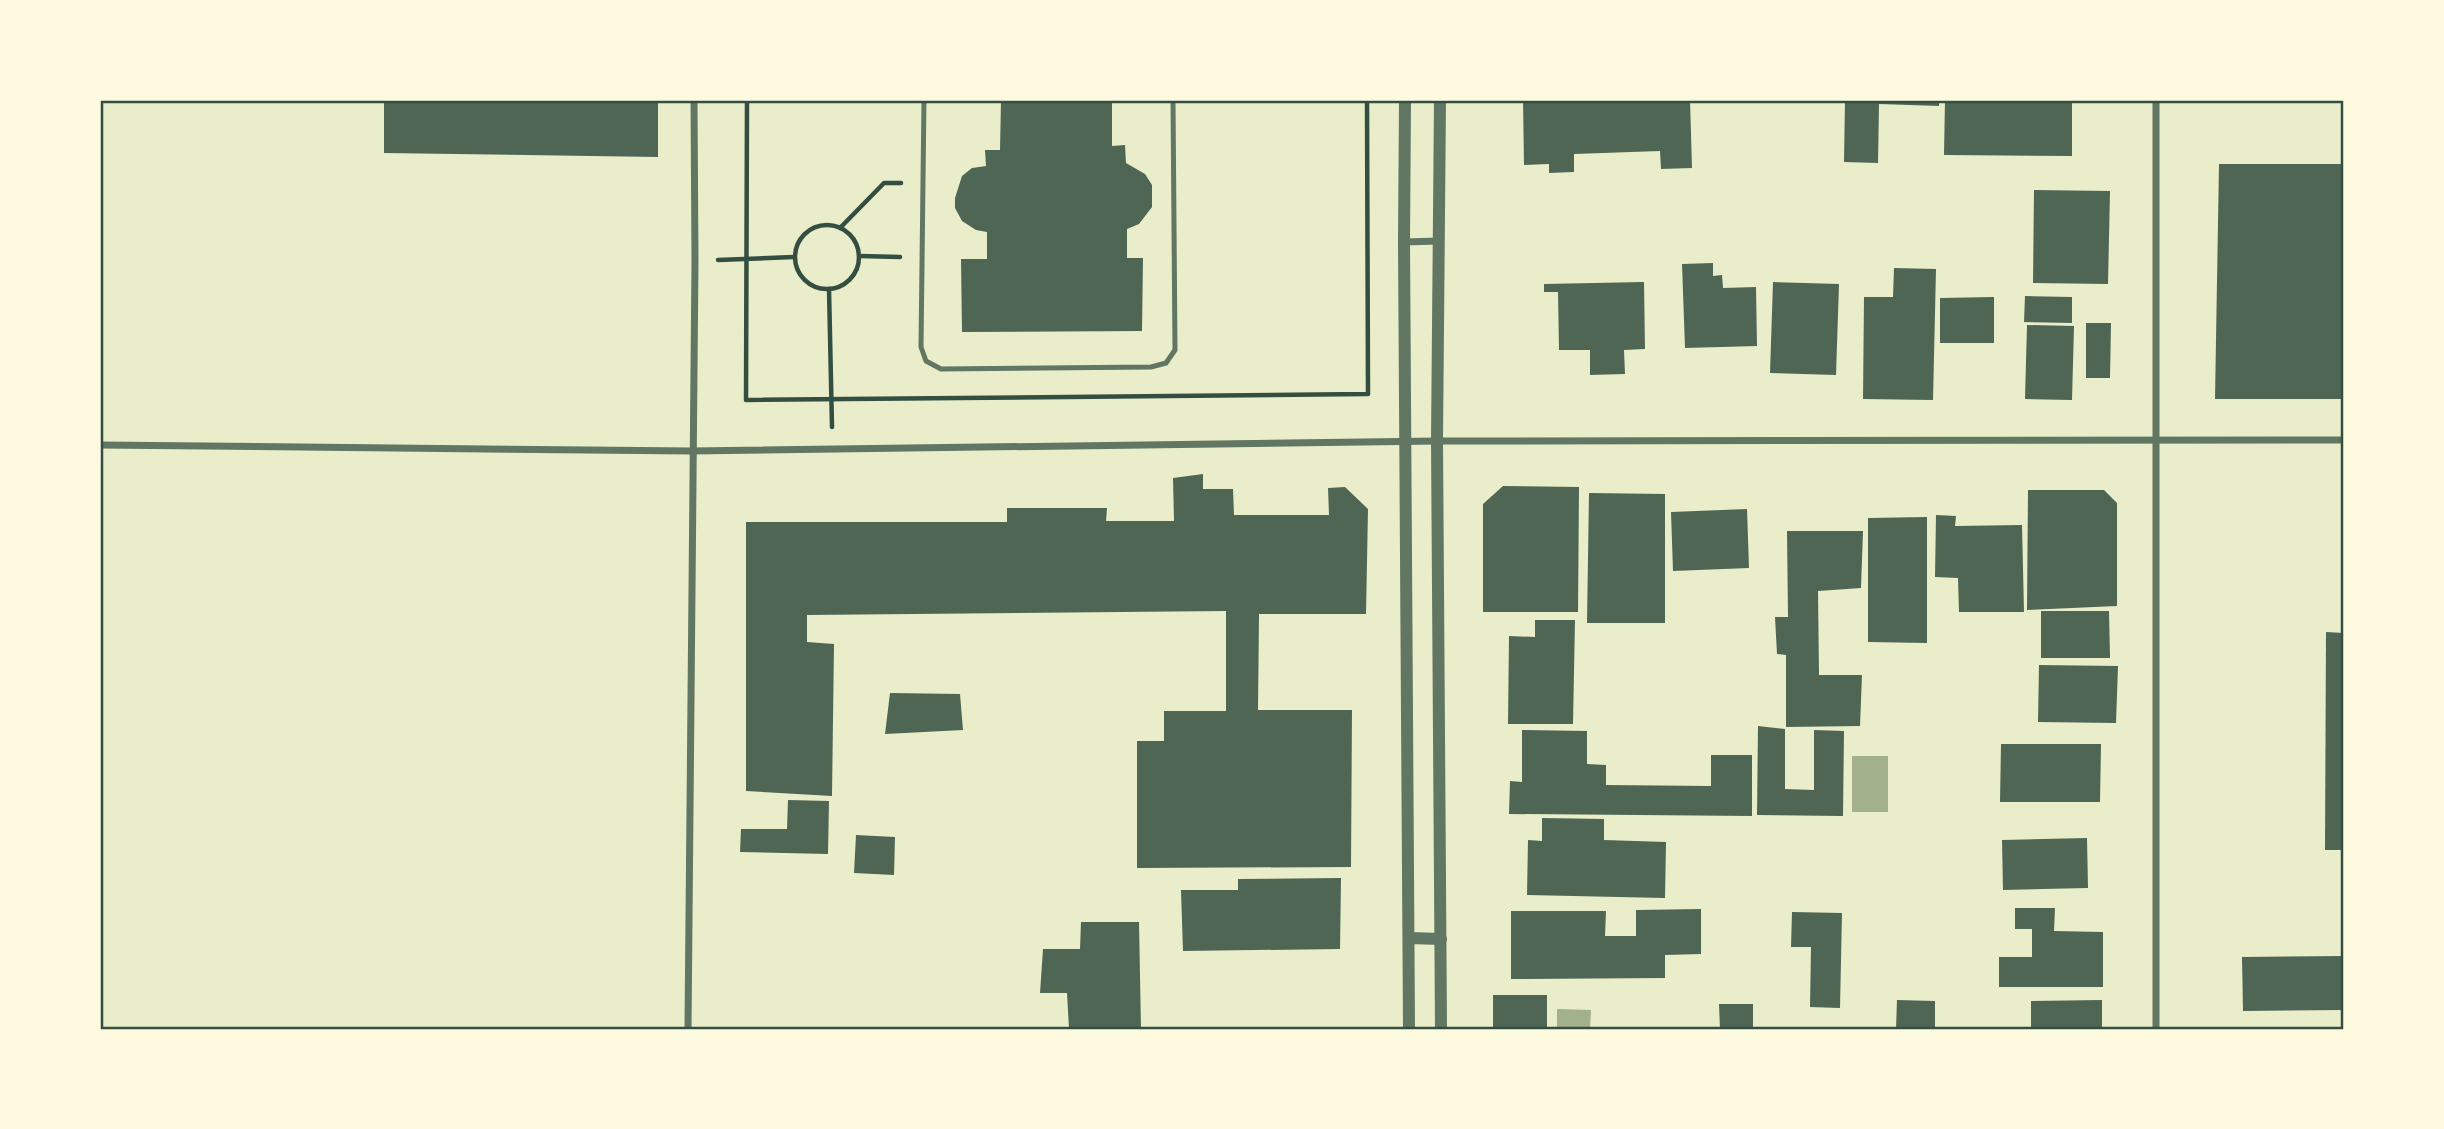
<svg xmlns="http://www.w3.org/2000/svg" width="2444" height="1129" font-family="'Fira Sans',sans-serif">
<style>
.water{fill:#a3b18a}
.building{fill:#4f6655}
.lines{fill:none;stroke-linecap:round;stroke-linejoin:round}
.path{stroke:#344e41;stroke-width:4.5}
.service{stroke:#617663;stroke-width:5}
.minor{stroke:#617663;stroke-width:7}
.tertiary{stroke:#617663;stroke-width:12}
.neatline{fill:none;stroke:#344e41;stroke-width:2.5}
</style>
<rect width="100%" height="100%" fill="#e9edc9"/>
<g class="water">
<rect x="1852" y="756" width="36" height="56"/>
<path d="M 1557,1009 L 1591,1010 L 1590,1029 L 1557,1029 Z"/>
</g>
<g class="building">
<path d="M 384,100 L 658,100 L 658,157 L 384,153 Z"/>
<path d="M 1001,100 L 1112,100 L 1112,146 L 1125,145 L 1126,163 L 1145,174 L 1152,185 L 1152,207 L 1139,224 L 1127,229 L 1127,258 L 1143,258 L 1142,331 L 962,332 L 961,259 L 987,259 L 987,232 L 976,230 L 962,221 L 955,208 L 955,198 L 962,176 L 972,168 L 986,166 L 985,150 L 1000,150 Z"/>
<path d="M 1523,100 L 1690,100 L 1692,168 L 1661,169 L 1660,151 L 1574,154 L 1574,172 L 1549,173 L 1549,164 L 1524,165 Z"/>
<path d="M 1845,100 L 1939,100 L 1939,106 L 1879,104 L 1878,163 L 1844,162 Z"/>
<path d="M 1945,100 L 2072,100 L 2072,156 L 1944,155 Z"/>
<path d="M 2219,164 L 2344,164 L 2344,399 L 2215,399 Z"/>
<path d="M 2034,190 L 2110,191 L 2108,284 L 2033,283 Z"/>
<path d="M 1713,263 L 1713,276 L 1722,275 L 1723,288 L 1756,287 L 1757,346 L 1685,348 L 1682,264 Z"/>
<path d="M 1894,268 L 1936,269 L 1933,400 L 1863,399 L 1864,297 L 1893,297 Z"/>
<path d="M 1644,282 L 1645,349 L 1624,350 L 1625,374 L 1590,375 L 1590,350 L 1559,350 L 1558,292 L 1544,292 L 1544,284 Z"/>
<path d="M 1773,282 L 1839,284 L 1836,375 L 1770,373 Z"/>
<path d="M 2025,296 L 2072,297 L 2072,323 L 2024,322 Z"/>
<path d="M 1994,297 L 1994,343 L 1940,343 L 1940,298 Z"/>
<path d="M 2086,323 L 2111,323 L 2110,378 L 2086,378 Z"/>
<path d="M 2027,325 L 2074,326 L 2072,400 L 2025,399 Z"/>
<path d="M 1203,474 L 1203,489 L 1233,489 L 1234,515 L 1329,515 L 1328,488 L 1345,487 L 1368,509 L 1366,614 L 1259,614 L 1258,710 L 1352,710 L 1351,867 L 1137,868 L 1137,741 L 1164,741 L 1164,711 L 1226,711 L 1226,611 L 807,615 L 807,642 L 834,644 L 832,796 L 746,791 L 746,522 L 1007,522 L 1007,508 L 1107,508 L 1106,521 L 1174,521 L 1173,478 Z"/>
<path d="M 1503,486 L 1579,487 L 1578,612 L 1483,612 L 1483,504 Z"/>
<path d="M 2028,490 L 2104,490 L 2117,503 L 2117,606 L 2027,610 Z"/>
<path d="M 1589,493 L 1665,494 L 1665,623 L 1587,623 Z"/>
<path d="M 1747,509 L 1749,568 L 1673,571 L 1671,512 Z"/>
<path d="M 1936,515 L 1956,516 L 1955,526 L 2022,525 L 2024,612 L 1959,612 L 1958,578 L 1935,577 Z"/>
<path d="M 1927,517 L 1927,643 L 1868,642 L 1868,518 Z"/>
<path d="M 1787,531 L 1863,531 L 1861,588 L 1818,591 L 1819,675 L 1862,675 L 1860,726 L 1786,727 L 1786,655 L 1777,654 L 1775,617 L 1788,617 Z"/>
<path d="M 2041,611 L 2109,611 L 2110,658 L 2041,658 Z"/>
<path d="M 1535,620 L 1575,620 L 1573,724 L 1508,724 L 1509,636 L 1535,637 Z"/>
<path d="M 2326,632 L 2344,633 L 2344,850 L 2325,850 Z"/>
<path d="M 2039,665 L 2118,666 L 2116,723 L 2038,722 Z"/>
<path d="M 890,693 L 960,694 L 963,730 L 885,734 Z"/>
<path d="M 1758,726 L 1785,729 L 1785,789 L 1814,790 L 1814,730 L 1844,731 L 1843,816 L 1757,815 Z"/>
<path d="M 1522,730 L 1587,731 L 1587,764 L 1606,765 L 1606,785 L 1711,786 L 1711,755 L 1752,755 L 1752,816 L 1509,814 L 1510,781 L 1522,782 Z"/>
<path d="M 2001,744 L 2101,744 L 2100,802 L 2000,802 Z"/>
<path d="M 788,800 L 829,801 L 828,854 L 740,852 L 741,829 L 787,829 Z"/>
<path d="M 1542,818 L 1604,819 L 1604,840 L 1666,842 L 1665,898 L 1527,895 L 1528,840 L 1542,841 Z"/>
<path d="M 856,835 L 895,837 L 894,875 L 854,873 Z"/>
<path d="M 2087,838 L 2088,888 L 2003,890 L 2002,840 Z"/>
<path d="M 1341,878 L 1340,949 L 1183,951 L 1181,890 L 1238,890 L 1238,879 Z"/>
<path d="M 2015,908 L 2055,908 L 2054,931 L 2103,932 L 2103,987 L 1999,987 L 1999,957 L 2032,957 L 2032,929 L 2015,929 Z"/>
<path d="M 1701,909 L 1701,954 L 1665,955 L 1665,978 L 1511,979 L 1511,911 L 1606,911 L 1605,936 L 1636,936 L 1636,910 Z"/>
<path d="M 1792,912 L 1842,913 L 1840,1008 L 1810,1007 L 1811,947 L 1791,947 Z"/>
<path d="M 1081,922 L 1139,922 L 1141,1029 L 1069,1029 L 1067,993 L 1040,993 L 1043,949 L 1080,949 Z"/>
<path d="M 2344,956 L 2344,1010 L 2243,1011 L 2242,957 Z"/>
<rect x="1493" y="995" width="54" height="34"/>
<path d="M 1897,1000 L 1935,1001 L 1935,1029 L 1896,1029 Z"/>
<path d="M 2102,1000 L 2102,1029 L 2031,1029 L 2031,1001 Z"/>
<path d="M 1719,1004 L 1753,1004 L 1753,1029 L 1720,1029 Z"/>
</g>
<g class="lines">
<g class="path">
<path d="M 747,100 L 746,400 L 1368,394 L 1367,100"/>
<circle cx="827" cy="257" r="32"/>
<path d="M 840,228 L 884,183 L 901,183"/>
<path d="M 859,256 L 900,257"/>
<path d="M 718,260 L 794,257"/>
<path d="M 829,289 L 832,427"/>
</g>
<path class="service" d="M 924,100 L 921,347 L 926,361 L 941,369 L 1151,367 L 1166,363 L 1175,350 L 1173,100"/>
<g class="minor">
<path d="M 2156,100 L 2156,1029"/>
<path d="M 1404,242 L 1439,241"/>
<path d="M 100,445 L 692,451 L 1437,441 L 2344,440"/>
<path d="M 688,1029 L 695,261 L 694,100"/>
</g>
<g class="tertiary">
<path d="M 1405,100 L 1404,242 L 1409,1029"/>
<path d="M 1440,100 L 1437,441 L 1441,1029"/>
<path d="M 1409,938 L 1441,939"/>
</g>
</g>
<rect width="2444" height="1129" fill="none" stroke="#fefae0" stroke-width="203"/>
<rect x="102" y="102" width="2240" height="926" class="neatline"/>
</svg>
